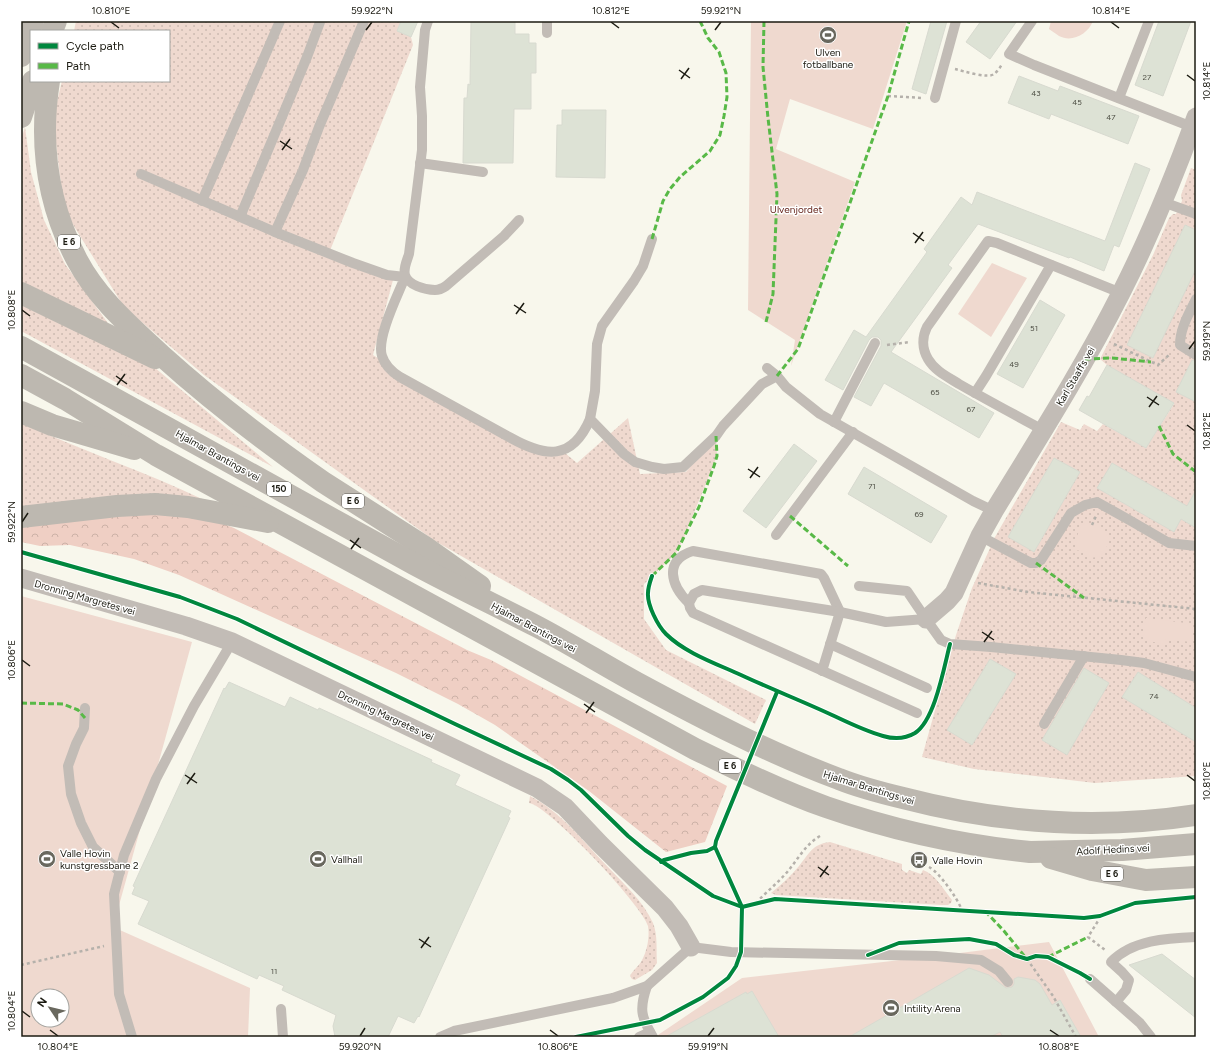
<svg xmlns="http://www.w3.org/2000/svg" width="1217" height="1058" font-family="Figtree,sans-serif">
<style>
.grass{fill:url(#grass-dots)}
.forest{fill:url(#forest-crowns)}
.park{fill:#efd9cf;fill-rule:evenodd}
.building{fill:#dde2d5;stroke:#d8dad0}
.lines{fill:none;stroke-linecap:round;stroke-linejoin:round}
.path{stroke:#b5b1ab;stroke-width:2.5;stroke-dasharray:3 3;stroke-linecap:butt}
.lane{stroke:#c2bcb6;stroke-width:10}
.street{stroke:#c2bcb6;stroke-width:19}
.highway{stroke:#bdb8b0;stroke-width:22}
.quiet{stroke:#58b947;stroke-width:3;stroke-dasharray:6 3;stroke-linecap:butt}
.cycleway-casing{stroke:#fff;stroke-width:6}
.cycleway{stroke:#00873e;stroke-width:4}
.ticks{fill:none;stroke:#1c1b12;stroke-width:1.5}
.labels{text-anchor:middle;stroke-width:3;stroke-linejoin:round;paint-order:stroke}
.number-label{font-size:8px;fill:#4e4f45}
.shield{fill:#fff;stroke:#605f59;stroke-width:1}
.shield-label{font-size:9px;font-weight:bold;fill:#1c1b12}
.poi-label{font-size:10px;fill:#1c1b12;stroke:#fff;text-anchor:start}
.park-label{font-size:10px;fill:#611f16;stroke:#fff}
.street-label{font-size:10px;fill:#1c1b12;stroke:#fff}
.neatline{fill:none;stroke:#1c1b12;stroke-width:1.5}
.ticks-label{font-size:10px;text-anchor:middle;fill:#1c1b12}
</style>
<defs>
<pattern id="grass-dots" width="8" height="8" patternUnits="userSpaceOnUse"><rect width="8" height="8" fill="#efd9cf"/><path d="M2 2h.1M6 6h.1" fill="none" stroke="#ccbab1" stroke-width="1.8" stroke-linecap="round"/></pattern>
<pattern id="forest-crowns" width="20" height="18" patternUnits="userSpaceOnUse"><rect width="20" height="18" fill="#efcfc4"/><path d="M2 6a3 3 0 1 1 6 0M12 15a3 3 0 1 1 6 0" fill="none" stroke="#ccb1a7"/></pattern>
</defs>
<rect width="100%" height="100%" fill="#f8f7ec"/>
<g class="grass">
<path d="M 76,21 L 401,21 L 397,31 L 411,37 L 413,45 L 329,253 L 393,280 L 373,355 L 525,449 L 565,453 L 577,463 L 628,418 L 640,474 L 686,472 L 716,436 L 717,456 L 683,540 L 676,553 L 644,584 L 644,619 L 666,650 L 766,700 L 755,724 L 435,541 L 204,375 L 124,307 L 64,210 L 53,118 L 62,81 L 169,81 L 169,31 L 74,31 Z"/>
<path d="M 25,127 L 31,172 L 44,220 L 65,264 L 110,326 L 21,283 L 21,140 Z"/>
<path d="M 1191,168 L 1196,170 L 1196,776 L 1095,783 L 974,769 L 922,757 L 956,635 L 972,588 L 995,537 L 1061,422 L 1080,430 L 1084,424 L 1097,431 L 1103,424 L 1146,448 L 1174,404 L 1107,365 L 1100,359 L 1153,255 L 1169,218 L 1173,214 L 1176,214 L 1182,201 L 1181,195 Z"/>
<path d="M 21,305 L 154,367 L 273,467 L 21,331 Z"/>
<path d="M 21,423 C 81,450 143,471 202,499 L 21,511 Z"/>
<path d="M 530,796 C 561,812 583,841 607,866 C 624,884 643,901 653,923 C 658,935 656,950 657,963 L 652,970 L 635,980 L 632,979 L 630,976 C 632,971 638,967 641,962 C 647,952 650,937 648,926 C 643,906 548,805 529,803 Z"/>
<path d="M 830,842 L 902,864 L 902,870 L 907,873 L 909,870 L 921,874 L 923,870 C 935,874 944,890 952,900 L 951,903 L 948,905 L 942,905 L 776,895 L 771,893 C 781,885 791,876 799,866 C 809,854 812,844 830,842 Z"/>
</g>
<path class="forest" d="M 165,512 L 224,524 L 234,528 L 467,650 L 491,660 L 727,786 L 705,842 L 666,852 L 589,791 L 495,725 L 458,704 L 396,673 L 179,575 L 134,559 L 70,545 L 40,546 L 21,542 L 21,524 Z"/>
<g class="park">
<path d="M 751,21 L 907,21 L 873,129 L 790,99 L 776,149 L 855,182 L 791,366 L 795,340 L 748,310 Z"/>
<path d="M 1051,21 L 1093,21 C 1088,34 1072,43 1059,36 C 1056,34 1052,31 1049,29 Z"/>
<path d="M 992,263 L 1027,278 L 991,337 L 958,314 Z"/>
<path d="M 1084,524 C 1119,521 1111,566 1087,556 C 1085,555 1084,553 1082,551 C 1081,550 1078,551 1076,550 L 1075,545 C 1079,538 1076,529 1084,524 Z"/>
<path d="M 21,596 L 192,642 L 113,927 L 250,988 L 248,1037 L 21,1037 ZM 38,996 L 62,996 L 62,1020 L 38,1020 Z"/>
<path d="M 1146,618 L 1193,624 L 1191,642 L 1166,639 L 1164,644 L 1143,640 Z"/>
<path d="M 1049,942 L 1099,1037 L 655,1037 L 742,978 L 936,956 Z"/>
</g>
<g class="building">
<path d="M 401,21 L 418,21 L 411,37 L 397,31 Z"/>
<path d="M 471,21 L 515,21 L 515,34 L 529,34 L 529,43 L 536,43 L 536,73 L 531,73 L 531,109 L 514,109 L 513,163 L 463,163 L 464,98 L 467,98 L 468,84 L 470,85 Z"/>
<path d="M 931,21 L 947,21 L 926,94 L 912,89 Z"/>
<path d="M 981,21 L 1017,21 L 990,59 L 966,42 Z"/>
<path d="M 1159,21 L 1191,21 L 1163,96 L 1135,85 Z"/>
<path d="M 1019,76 L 1058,91 L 1060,86 L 1139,116 L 1128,144 L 1051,114 L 1049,119 L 1008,103 Z"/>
<path d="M 562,110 L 606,110 L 605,178 L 556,177 L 557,125 L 562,125 Z"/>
<path d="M 1135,163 L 1150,169 L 1119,247 L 1114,245 L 1104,271 L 1070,257 L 1069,258 L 978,224 L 948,265 L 952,268 L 891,352 L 994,413 L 979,438 L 884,383 L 871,406 L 854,397 L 881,346 L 881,340 L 878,337 L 872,337 L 869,340 L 843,390 L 825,380 L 854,330 L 866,337 L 927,252 L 924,249 L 961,197 L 972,205 L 977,192 L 1105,241 Z"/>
<path d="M 1185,225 L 1196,230 L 1196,269 L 1153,358 L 1127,345 Z"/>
<path d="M 1040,300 L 1065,315 L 1023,388 L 997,374 Z"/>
<path d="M 1192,360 L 1196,361 L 1196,402 L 1176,392 Z"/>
<path d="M 1107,365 L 1174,403 L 1146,448 L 1079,410 L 1087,396 L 1089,397 Z"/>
<path d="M 794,444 L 817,461 L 766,528 L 743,511 Z"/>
<path d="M 1054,458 L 1080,472 L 1034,552 L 1008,537 Z"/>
<path d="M 1112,463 L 1187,506 L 1196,490 L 1196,528 L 1181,519 L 1174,532 L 1097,488 Z"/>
<path d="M 864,467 L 947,516 L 931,543 L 848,494 Z"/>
<path d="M 990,659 L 1016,674 L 972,745 L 947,730 Z"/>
<path d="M 1084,668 L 1109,683 L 1067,755 L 1042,740 Z"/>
<path d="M 1138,672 L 1196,708 L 1196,742 L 1122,697 Z"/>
<path d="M 229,682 L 285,707 L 290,697 L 318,710 L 319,708 L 432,760 L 431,762 L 460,775 L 455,785 L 511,811 L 508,817 L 510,818 L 419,1017 L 418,1016 L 414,1023 L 398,1016 L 388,1037 L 335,1037 L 333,1026 L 336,1015 L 282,990 L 284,986 L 259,975 L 257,979 L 138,924 L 149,901 L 132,894 L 135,887 L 133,886 L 224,688 L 225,689 Z"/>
<path d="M 1162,954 L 1196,980 L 1196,1018 L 1129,965 Z"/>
<path d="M 969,968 L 989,975 L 1006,988 L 1012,987 L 1014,984 L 1014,979 L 1018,977 L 1035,980 L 1040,984 L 1052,1005 L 1060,1000 L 1081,1037 L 1003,1037 L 1000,1032 L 990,1037 L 849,1037 Z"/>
<path d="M 752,991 L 779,1037 L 665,1037 L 746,992 L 747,994 Z"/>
</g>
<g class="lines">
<g class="path">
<path d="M 955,69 C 963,71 988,79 994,74 C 997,72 1000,68 1002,64"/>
<path d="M 888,96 L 923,98"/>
<path d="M 1114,344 L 1158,365 L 1170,354"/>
<path d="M 887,345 L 910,342"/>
<path d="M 1092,525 L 1096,516"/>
<path d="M 978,583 L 1028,592 L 1196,609"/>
<path d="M 929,867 C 940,873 957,898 962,910"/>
<path d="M 756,903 C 766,892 778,883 788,871 C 798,859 806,844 820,836"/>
<path d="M 1100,916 L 1098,921 L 1088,937 L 1105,950"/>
<path d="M 1027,959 L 1053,996 L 1076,1037"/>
<path d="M 21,965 L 104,946"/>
</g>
<g class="lane">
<path d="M 428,21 L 425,30 L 420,87 L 422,116 L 422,150 L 409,254 C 407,261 403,268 405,275 C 408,285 425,290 435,290 C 438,290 443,288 446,286 L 504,236 L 519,220"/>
<path d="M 1032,21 L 1009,54 L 1034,65 L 1192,127"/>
<path d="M 547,33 L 547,21"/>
<path d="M 935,98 L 956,21"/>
<path d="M 1119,98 L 1149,21"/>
<path d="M 420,163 L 483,172"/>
<path d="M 141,174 L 275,232 L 353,263 L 387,275 L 405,277 C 398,295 376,338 382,356 C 385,366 392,372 400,377 L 511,438 C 545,457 572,461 590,419"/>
<path d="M 202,201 L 280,21"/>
<path d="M 1163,202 L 1196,214"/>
<path d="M 240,217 L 307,57 L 320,22"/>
<path d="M 275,232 L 303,170 L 319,127 L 364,21"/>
<path d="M 652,239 L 643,266 L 634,281 L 602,326 L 597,344 L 595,391 L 590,419 L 624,454 L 635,462 L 652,467 L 664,469 L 683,467 L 716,436 L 723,426 L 762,384 L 777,376"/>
<path d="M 1196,299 C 1189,314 1180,328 1180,345 L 1196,355"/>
<path d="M 767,368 L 777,376 L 786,387 L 820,414 L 973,501 L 994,511"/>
<path d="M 975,393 L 986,376 L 1051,265"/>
<path d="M 834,422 L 875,343"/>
<path d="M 1043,430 C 1015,415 987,400 959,384 C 948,377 935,371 928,359 C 922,349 922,337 927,327 L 988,241 L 997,243 L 1121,293"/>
<path d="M 776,535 L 853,432"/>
<path d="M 980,536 L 1031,563 L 1036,563 L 1041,560 L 1071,513 L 1085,505 L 1097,502 L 1131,521 L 1169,543 L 1196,546"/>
<path d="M 859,586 L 907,591 L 926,619 L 941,640 L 950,644 L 991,647 L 1121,660 L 1144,663 L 1196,677"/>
<path d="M 689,603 C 671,586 663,560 693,551 L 821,574 L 824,578 L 840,612 L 822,671"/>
<path d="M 830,644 L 927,688"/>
<path d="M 85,708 L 84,728 L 76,744 L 68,766 L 71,794 L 81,823 L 93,847 L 120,872"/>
<path d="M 917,713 L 693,613 L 690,608 L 689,603 L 694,594 L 702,590 L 840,612 L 886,622 L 926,619"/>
<path d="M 1044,724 L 1084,656"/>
<path d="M 1090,979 L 1140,1023 L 1151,1037"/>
<path d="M 647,986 C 639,1009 641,1017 653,1037"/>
<path d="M 1116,1002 L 1126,990 L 1129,980 L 1122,972 L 1111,962 C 1132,940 1167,938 1196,937"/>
<path d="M 281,1009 L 283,1037"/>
<path d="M 132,1037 L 119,994 L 114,894 L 124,855 L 156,779 L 194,706 L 232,642"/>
<path d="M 440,1037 L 454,1031 L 613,998 L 647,986 L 691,947 L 731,952 L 936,956 L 981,960 L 999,971 L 1008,982"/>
<path d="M 639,1037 L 650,1032"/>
</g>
<g class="street">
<path d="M 21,578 L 186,626 L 232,642 L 537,788 L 565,807 L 600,844 L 665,908 L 679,926 L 691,947"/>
<path d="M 926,619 L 947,601 L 954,593 L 980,536 L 994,511 C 1038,439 1083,368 1121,293 C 1150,236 1174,177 1196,117"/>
</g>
<g class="highway">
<path d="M 52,31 L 56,21"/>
<path d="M 21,56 L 33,21"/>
<path d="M 49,81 C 39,144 47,203 77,260 C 97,298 130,326 161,355 C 212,401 267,443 323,482 C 357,504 391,525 425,547 C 443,560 462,573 480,586"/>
<path d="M 21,117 L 33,81"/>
<path d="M 21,293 L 155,358"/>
<path d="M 21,347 L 414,564 C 455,586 497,606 538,627 C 572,645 604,665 637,683 C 702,718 769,753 839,779 C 859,787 882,793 903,798 C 999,823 1098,830 1196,815"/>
<path d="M 21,375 L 65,399 L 156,455 L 695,749 C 738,770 781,791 826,807 C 892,830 960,845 1030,852 L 1122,850 L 1196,844"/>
<path d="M 21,412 L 52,425 L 134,449"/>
<path d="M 21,517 L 117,506 L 155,504 L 188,507 L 268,522"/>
<path d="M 1051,858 L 1092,870 L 1146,880 L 1196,877"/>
</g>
<g class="quiet">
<path d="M 764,21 L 763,67 L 768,118 L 777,194 L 773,294 L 766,322"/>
<path d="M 652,239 L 663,201 L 670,189 L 680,177 L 710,151 L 720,135 L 724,116 L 727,97 L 726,73 L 719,52 L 708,38 L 700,21"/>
<path d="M 1085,359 L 1112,358 L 1151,362"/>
<path d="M 777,376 L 798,349 L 888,96 L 909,21"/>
<path d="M 1159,426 L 1173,454 L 1196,472"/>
<path d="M 790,516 L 848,566"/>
<path d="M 1036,563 L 1084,598"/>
<path d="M 652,576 L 676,553 L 699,507 L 714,466 L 717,456 L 716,436"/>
<path d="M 21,703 L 63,704 L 78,710 L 85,718"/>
<path d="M 985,911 L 1004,931 L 1026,958"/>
<path d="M 1048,957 L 1088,937"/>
</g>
<defs>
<g id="cycleway">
<path d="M 21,552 L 180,597 L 237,619 L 455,724 L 551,769 L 568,780 L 581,790 L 628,836 L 645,850 L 713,896 L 742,907 L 775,899 L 1084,918 L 1100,916 L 1135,903 L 1196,897"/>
<path d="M 652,576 C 650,582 648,587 648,593 C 647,605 658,626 666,634 C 685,653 717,664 741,675 C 771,689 802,701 832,715 C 849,723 865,731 883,736 C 893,739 905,739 915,733 C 935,720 944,667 950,644"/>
<path d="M 661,862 L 664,860 L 691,853 L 707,851 L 715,847"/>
<path d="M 868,955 L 899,943 L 969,939 L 996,944 L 1014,955 L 1027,959 L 1036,956 L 1048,957 L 1080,973 L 1090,979"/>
<path d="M 576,1037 L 660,1020 L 703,997 L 728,978 L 736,966 L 741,952 L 742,907 L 715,847 L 716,841 L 777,692"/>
</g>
</defs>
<use href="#cycleway" class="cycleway-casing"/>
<use href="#cycleway" class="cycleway"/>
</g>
<path class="ticks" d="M 111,22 L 119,28M 611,22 L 619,28M 1111,22 L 1119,28M 366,30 L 372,22M 715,30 L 721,22M 679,70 L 690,78M 1187,75 L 1195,81M 681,79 L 689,68M 280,141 L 292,149M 282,150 L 290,139M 913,233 L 924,241M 915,243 L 923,232M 514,305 L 526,313M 22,310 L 30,316M 516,314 L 524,303M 1189,349 L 1195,341M 116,376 L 127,384M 117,385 L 125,374M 1147,397 L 1159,405M 1149,407 L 1157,396M 1187,425 L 1195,431M 748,469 L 760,477M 750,478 L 758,467M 22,522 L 28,513M 350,540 L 361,548M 351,549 L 359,538M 982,632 L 994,640M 984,642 L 992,631M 22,660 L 30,666M 584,704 L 595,712M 586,713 L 594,702M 185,775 L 197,783M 1187,775 L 1195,781M 187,784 L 195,773M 818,867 L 829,875M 820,877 L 828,866M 419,939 L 431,947M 421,948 L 429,937M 22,1011 L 30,1017M 50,1030 L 58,1036M 550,1030 L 558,1036M 1050,1030 L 1059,1036M 360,1036 L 365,1028M 708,1036 L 714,1028"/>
<defs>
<symbol id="stadium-disc" viewBox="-11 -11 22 22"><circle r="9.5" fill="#69685e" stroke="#fff"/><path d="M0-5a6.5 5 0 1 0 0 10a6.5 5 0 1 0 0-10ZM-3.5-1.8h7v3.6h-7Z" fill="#fff"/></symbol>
<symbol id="bus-disc" viewBox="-11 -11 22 22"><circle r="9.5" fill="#69685e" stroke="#fff"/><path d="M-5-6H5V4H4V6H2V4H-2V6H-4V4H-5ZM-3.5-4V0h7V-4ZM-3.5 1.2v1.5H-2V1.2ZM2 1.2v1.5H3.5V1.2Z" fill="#fff"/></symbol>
</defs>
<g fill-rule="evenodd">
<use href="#stadium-disc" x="818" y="25" width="20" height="20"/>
<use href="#stadium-disc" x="37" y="849" width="20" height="20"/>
<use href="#stadium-disc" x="308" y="849" width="20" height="20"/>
<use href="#bus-disc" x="909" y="850" width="20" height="20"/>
<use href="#stadium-disc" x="881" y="998" width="20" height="20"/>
</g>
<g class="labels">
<g class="number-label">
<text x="1147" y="80">27</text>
<text x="1036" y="96">43</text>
<text x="1077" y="105">45</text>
<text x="1111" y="120">47</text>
<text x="1034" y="331">51</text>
<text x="1014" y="367">49</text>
<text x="935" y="395">65</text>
<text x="971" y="412">67</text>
<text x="872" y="489">71</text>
<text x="919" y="517">69</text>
<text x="1154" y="699">74</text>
<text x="274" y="974">11</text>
</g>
<g class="shield">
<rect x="58" y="235" width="22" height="14" rx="3"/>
<rect x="267" y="482" width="24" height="14" rx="3"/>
<rect x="342" y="494" width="22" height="14" rx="3"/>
<rect x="719" y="759" width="22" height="14" rx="3"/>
<rect x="1101" y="867" width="22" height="14" rx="3"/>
</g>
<g class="shield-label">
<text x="69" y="245">E 6</text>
<text x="279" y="492">150</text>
<text x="353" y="504">E 6</text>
<text x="730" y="769">E 6</text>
<text x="1112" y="877">E 6</text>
</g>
<g class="poi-label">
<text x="828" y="56" text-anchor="middle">Ulven<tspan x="828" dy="12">fotballbane</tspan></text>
<text x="60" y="857">Valle Hovin<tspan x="60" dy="12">kunstgressbane 2</tspan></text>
<text x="331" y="863">Vallhall</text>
<text x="932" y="864">Valle Hovin</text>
<text x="904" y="1012">Intility Arena</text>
</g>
<g class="park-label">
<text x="796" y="213">Ulvenjordet</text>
</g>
<g class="street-label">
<text transform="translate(1075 376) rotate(-60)" y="4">Karl Staaffs vei</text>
<text transform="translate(218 455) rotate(29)" y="4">Hjalmar Brantings vei</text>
<text transform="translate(85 597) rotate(16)" y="4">Dronning Margretes vei</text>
<text transform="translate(534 627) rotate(28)" y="4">Hjalmar Brantings vei</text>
<text transform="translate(386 715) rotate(25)" y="4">Dronning Margretes vei</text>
<text transform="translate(869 787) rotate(17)" y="4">Hjalmar Brantings vei</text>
<text transform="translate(1113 849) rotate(-3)" y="4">Adolf Hedins vei</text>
</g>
</g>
<rect width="1217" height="1058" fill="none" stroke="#ffffff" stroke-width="44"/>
<rect x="30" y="30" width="140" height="52" fill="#ffffff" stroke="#a4a4a0"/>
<rect x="38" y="43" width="20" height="6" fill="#00873e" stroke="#a4a4a0"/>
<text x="66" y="50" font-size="12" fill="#1c1b12">Cycle path</text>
<rect x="38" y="63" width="20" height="6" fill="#58b947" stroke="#a4a4a0"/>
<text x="66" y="70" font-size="12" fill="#1c1b12">Path</text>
<g transform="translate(50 1008) rotate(305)"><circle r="19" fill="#ffffff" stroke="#a4a4a0"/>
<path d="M0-3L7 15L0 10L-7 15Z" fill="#69685e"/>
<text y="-6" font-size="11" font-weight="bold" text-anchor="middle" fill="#1c1b12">N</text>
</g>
<rect x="22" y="22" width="1173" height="1014" class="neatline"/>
<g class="ticks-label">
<text x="111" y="14">10.810°E</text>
<text x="372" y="14">59.922°N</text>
<text x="611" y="14">10.812°E</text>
<text x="721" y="14">59.921°N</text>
<text x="1111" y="14">10.814°E</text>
<text transform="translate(1206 81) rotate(-90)" y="4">10.814°E</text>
<text transform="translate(11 310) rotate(-90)" y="4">10.808°E</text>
<text transform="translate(1206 341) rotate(-90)" y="4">59.919°N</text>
<text transform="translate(1206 431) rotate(-90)" y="4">10.812°E</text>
<text transform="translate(11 522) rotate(-90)" y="4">59.922°N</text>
<text transform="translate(11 660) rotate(-90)" y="4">10.806°E</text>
<text transform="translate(1206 781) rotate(-90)" y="4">10.810°E</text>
<text transform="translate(11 1011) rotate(-90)" y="4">10.804°E</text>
<text x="58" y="1050">10.804°E</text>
<text x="360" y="1050">59.920°N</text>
<text x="558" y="1050">10.806°E</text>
<text x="708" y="1050">59.919°N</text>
<text x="1059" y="1050">10.808°E</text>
</g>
</svg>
